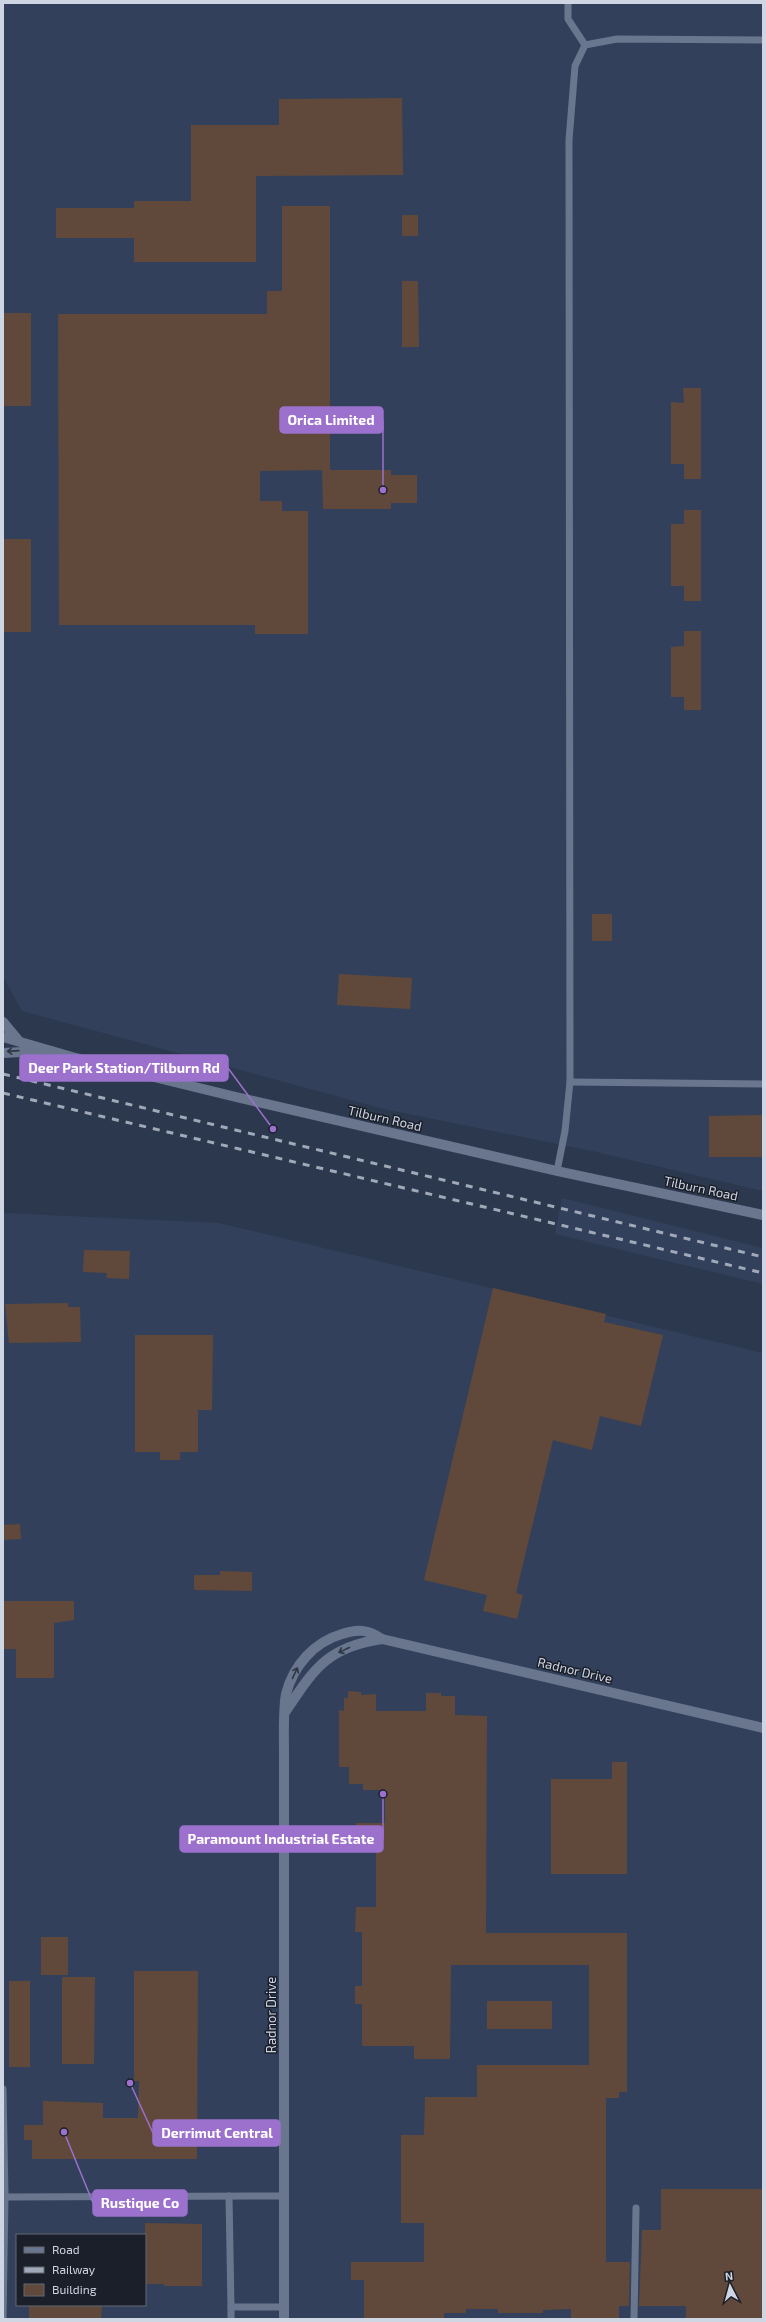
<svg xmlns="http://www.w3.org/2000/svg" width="766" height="2322" font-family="'Exo 2',sans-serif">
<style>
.built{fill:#32405b;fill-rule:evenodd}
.building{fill:#60493a}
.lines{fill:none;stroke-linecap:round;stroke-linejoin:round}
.service{stroke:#69768e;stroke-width:7}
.minor{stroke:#69768e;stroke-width:10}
.tertiary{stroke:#69768e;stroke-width:10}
.rail{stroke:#a1a9b9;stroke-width:3;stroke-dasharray:7 7;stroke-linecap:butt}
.oneway{stroke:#2e3542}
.labels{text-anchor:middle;stroke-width:3;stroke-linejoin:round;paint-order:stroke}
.street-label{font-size:13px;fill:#ced5e3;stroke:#1a1f29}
.leader{fill:none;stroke:#9c70cd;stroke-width:1.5}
.callout-dot{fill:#9c70cd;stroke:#1a1f29;stroke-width:1.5}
.callout{fill:#9c70cd;stroke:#9c70cd;stroke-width:1.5}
.callout-label{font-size:14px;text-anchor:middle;font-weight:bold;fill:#fff}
</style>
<rect width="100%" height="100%" fill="#2c384d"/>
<g class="built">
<path d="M 3,3 L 763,3 L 763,1191 L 592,1151 L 384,1109 L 22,1011 L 3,977 Z"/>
<path d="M 562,1198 L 763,1248 L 763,1284 L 555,1234 Z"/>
<path d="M 3,1213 L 219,1223 L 763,1353 L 763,2319 L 3,2319 ZM 17,2235 L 145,2235 L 145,2305 L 17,2305 Z"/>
</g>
<g class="building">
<path d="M 402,98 L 403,175 L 256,176 L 256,262 L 134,262 L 134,238 L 56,238 L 56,208 L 134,208 L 134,201 L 191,201 L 191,125 L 279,125 L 279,99 Z"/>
<path d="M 282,206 L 330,206 L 330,470 L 260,471 L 260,501 L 282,501 L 282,511 L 308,511 L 308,634 L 255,634 L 255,625 L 59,625 L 58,314 L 267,314 L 267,291 L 282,291 Z"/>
<rect x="402" y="215" width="16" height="21"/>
<path d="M 402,281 L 418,281 L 419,347 L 402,347 Z"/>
<rect x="3" y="313" width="28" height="93"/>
<path d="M 683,388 L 701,388 L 701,479 L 684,479 L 684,464 L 671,464 L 671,402 L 684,403 Z"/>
<path d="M 322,470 L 391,470 L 391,475 L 417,475 L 417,503 L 391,503 L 391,509 L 323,509 Z"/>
<path d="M 684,510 L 701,510 L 701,601 L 684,601 L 684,586 L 671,586 L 671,524 L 684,524 Z"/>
<rect x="3" y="539" width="28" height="93"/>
<path d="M 684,631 L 701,631 L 701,710 L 684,710 L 684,697 L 671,697 L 671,647 L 684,646 Z"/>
<rect x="592" y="914" width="20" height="27"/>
<path d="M 339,974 L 412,978 L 410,1009 L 337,1005 Z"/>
<path d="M 763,1115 L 763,1157 L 709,1157 L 709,1116 Z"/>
<path d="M 84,1250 L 130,1251 L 129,1279 L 106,1278 L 107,1273 L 83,1272 Z"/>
<path d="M 493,1288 L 606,1314 L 604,1322 L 663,1335 L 641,1426 L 600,1416 L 592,1450 L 553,1440 L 516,1593 L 523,1595 L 517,1619 L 483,1611 L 487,1595 L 424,1580 Z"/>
<path d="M 68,1303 L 68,1307 L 80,1307 L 81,1342 L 9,1343 L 5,1304 Z"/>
<path d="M 135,1335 L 213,1335 L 212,1410 L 198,1410 L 198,1452 L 180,1452 L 180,1460 L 160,1460 L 160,1452 L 135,1452 Z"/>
<path d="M 20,1524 L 21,1539 L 3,1540 L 3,1525 Z"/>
<path d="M 220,1571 L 252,1572 L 252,1591 L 194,1590 L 194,1575 L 220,1575 Z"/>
<path d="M 3,1601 L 74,1601 L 74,1620 L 54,1623 L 54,1678 L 16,1678 L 16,1649 L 3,1649 Z"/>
<path d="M 348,1691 L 361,1692 L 361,1695 L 376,1694 L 376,1711 L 426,1711 L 426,1693 L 441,1693 L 441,1696 L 455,1696 L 455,1715 L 487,1716 L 486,1933 L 627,1933 L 627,2092 L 619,2092 L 619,2098 L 606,2098 L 606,2262 L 630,2262 L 629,2306 L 619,2306 L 619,2319 L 571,2319 L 571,2309 L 543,2310 L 543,2313 L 498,2313 L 498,2309 L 466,2309 L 466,2313 L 444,2313 L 444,2319 L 364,2319 L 364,2280 L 351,2280 L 351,2262 L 424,2262 L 424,2223 L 401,2223 L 401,2135 L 424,2135 L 425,2097 L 477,2097 L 477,2065 L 589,2065 L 589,1965 L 451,1965 L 450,2059 L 414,2059 L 414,2046 L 362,2046 L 362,2004 L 355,2004 L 355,1986 L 362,1986 L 362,1932 L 355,1932 L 356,1907 L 376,1907 L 376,1848 L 356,1848 L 356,1823 L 385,1823 L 385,1790 L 363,1790 L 363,1784 L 349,1784 L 349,1767 L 339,1767 L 339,1710 L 344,1711 L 344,1698 L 348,1698 Z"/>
<path d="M 612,1762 L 627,1762 L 627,1874 L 551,1874 L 551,1779 L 612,1779 Z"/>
<rect x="41" y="1937" width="27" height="38"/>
<path d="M 134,1971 L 198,1971 L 197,2159 L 32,2159 L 32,2140 L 24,2140 L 24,2125 L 43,2125 L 43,2101 L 103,2103 L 103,2118 L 138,2118 L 139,2081 L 134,2081 Z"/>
<path d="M 62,1977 L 95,1977 L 94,2064 L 62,2064 Z"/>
<rect x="9" y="1981" width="21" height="86"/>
<rect x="487" y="2001" width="65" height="28"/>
<path d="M 661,2189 L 763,2189 L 763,2319 L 686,2319 L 686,2306 L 639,2306 L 642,2230 L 661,2230 Z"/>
<path d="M 145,2223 L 202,2224 L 202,2286 L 164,2286 L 164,2284 L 145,2284 Z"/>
<path d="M 29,2305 L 102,2305 L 101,2319 L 29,2319 Z"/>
</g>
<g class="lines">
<g class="service">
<path d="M 568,3 L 568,19 L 585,45"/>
<path d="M 570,1082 L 763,1084"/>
<path d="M 557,1171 L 565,1131 L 570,1082 L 569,140 L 575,66 L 585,45 L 617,39 L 763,40"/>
<path d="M 3,2089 L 5,2197 L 284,2196"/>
<path d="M 229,2196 L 231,2307"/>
<path d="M 3,2319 L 5,2197"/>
<path d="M 231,2319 L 231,2307 L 284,2307"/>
<path d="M 634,2319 L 636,2208"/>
</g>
<g class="minor">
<path d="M 286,1711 C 314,1669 327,1647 382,1639 L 763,1728"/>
<path d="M 284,2319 L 284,1753 C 284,1736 283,1710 286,1694 C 293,1666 314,1642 342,1634 C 357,1629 368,1629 382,1639"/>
</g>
<g class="tertiary">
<path d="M 3,1022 L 18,1040"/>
<path d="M 3,1037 L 72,1057 L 236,1097 L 557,1171 L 763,1215"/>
<path d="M 3,1053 L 42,1051"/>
</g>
<g class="rail">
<path d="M 3,1074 L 763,1257"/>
<path d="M 3,1093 L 763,1273"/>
</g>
</g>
<defs><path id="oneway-shaft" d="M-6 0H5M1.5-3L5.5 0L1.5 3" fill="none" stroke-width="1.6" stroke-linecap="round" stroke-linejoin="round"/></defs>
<g class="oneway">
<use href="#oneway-shaft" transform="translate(13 1051) rotate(176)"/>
<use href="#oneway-shaft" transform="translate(344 1650) rotate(155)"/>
<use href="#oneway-shaft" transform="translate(295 1673) rotate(-65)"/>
</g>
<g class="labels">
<g class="street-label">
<text transform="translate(385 1118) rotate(13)" y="5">Tilburn Road</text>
<text transform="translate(701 1188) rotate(12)" y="5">Tilburn Road</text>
<text transform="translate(575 1670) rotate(13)" y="5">Radnor Drive</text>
<text transform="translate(271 2015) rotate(-90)" y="5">Radnor Drive</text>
</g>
</g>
<path class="leader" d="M383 490L383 420M273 1129L228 1068M383 1794L383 1839M130 2083L153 2133M64 2132L93 2203"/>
<g class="callout-dot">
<circle cx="383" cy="490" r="4"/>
<circle cx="273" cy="1129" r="4"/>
<circle cx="383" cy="1794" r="4"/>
<circle cx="130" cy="2083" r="4"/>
<circle cx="64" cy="2132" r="4"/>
</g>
<g class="callout">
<rect x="280" y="407" width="103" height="26" rx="4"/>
<rect x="20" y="1055" width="208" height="26" rx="4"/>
<rect x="180" y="1826" width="203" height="26" rx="4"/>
<rect x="153" y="2120" width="127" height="26" rx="4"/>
<rect x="93" y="2190" width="94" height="26" rx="4"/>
</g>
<g class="callout-label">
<text x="331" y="425">Orica Limited</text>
<text x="124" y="1073">Deer Park Station/Tilburn Rd</text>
<text x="281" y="1844">Paramount Industrial Estate</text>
<text x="217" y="2138">Derrimut Central</text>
<text x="140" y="2208">Rustique Co</text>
</g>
<rect width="766" height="2322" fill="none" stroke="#ced5e3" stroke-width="8"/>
<rect x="16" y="2234" width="130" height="72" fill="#1a1f29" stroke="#626873"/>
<rect x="24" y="2247" width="20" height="6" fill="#69768e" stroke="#626873"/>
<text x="52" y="2254" font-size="12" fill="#ced5e3">Road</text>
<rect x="24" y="2267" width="20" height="6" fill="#a1a9b9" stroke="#626873"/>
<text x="52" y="2274" font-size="12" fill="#ced5e3">Railway</text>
<rect x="24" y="2284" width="20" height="12" fill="#60493a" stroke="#626873"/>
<text x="52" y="2294" font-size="12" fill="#ced5e3">Building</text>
<g transform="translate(730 2286) rotate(354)" stroke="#1a1f29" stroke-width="3" paint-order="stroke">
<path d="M0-3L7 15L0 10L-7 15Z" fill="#ced5e3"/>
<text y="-6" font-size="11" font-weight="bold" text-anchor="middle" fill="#ced5e3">N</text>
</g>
</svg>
